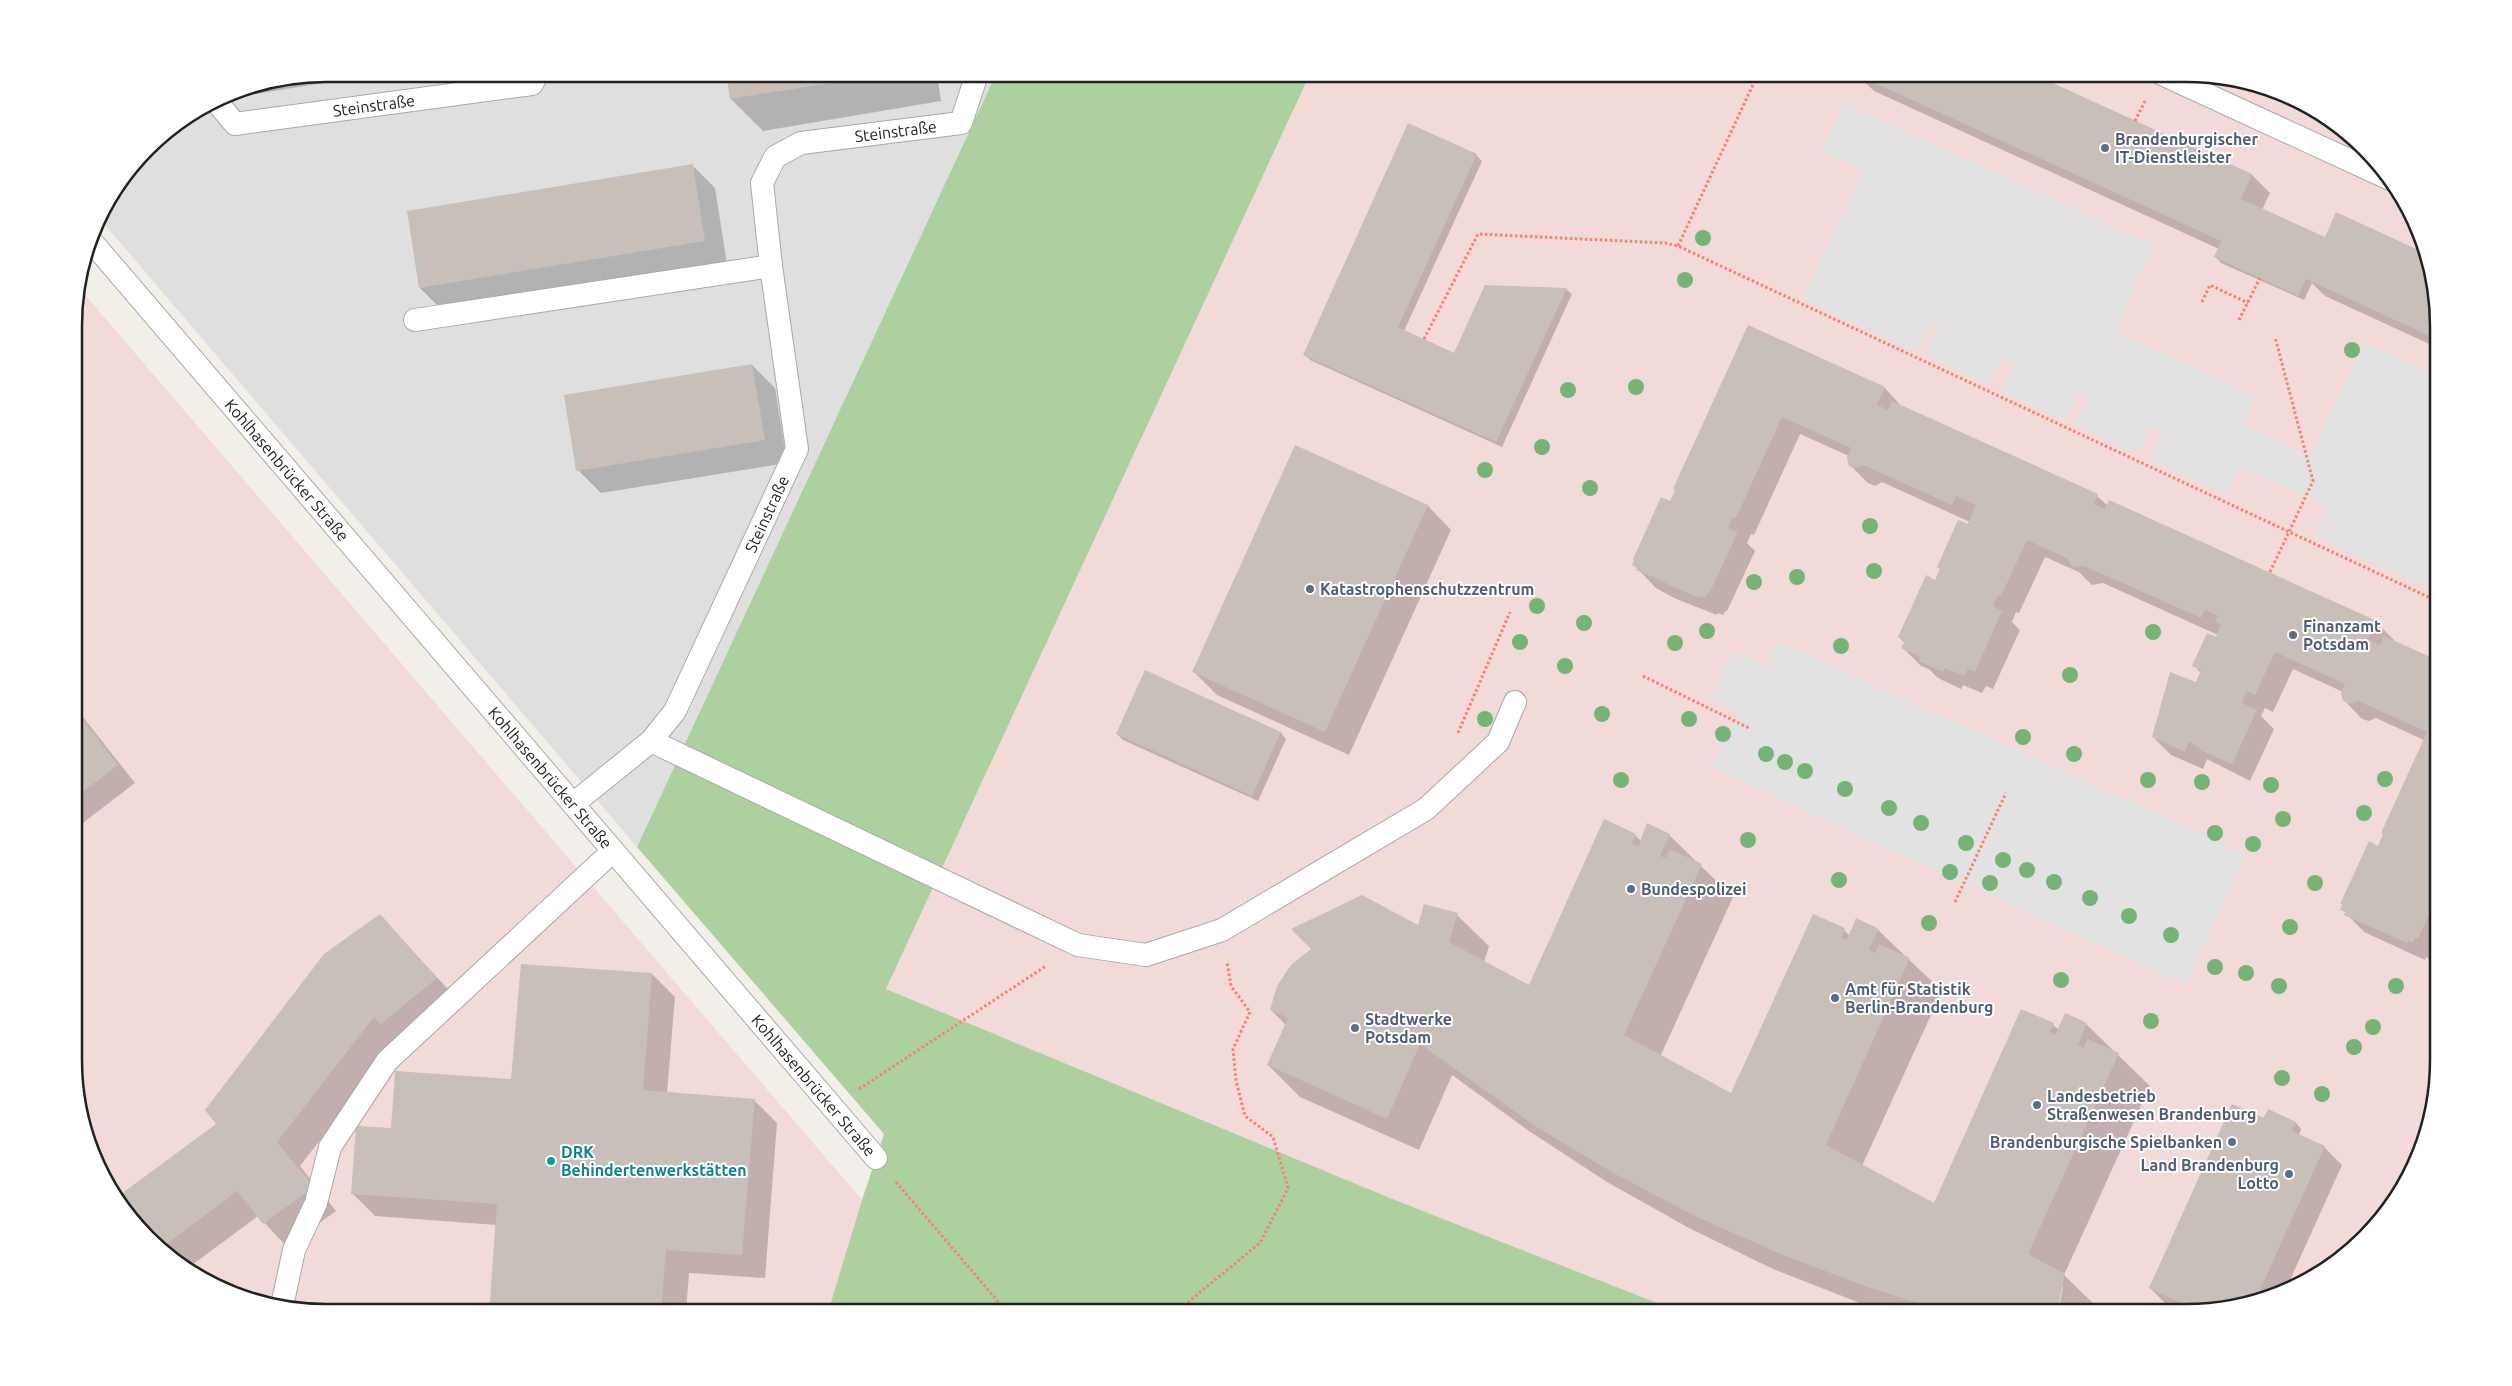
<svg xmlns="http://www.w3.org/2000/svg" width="2512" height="1386" font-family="Ubuntu,sans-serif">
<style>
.residential{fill:#e0dfdf}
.commercial{fill:#f2dad9}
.forest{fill:#add19e}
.parking{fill:#e2e2e2}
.shadow{fill:#0003}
.building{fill:#c7bfb8}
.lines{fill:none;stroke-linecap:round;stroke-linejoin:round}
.service-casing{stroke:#a9a9a9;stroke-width:24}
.path{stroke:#fa8072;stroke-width:3;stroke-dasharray:2.5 2.5;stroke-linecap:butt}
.service{stroke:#fff;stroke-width:22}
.tree{fill:#74b475}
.service-dot{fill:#5c6f8a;stroke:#fff;stroke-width:2}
.culture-dot{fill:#0f9aa8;stroke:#fff;stroke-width:2}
.labels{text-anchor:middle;stroke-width:4;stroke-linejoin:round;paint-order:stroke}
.street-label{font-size:16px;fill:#222;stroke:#fff}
.service-label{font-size:16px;font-weight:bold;fill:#4e5e75;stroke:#fff;text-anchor:start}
.culture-label{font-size:16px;font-weight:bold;fill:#0d838f;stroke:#fff;text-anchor:start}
.rim{fill:none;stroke:#222;stroke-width:2.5}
</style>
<rect width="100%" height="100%" fill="#f2efe9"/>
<path class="residential" d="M 327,74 L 996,74 L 637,847 L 99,218 L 160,137 L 230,93 Z"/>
<g class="commercial">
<path d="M 1310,74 L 2185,74 L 2250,82 L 2297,100 L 2352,137 L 2395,186 L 2419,230 L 2436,294 L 2438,1060 L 2430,1124 L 2412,1171 L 2375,1226 L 2326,1270 L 2266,1299 L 2202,1312 L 1680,1312 L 1390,1198 L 886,989 Z"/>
<path d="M 80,289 L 862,1200 L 828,1312 L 327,1312 L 262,1304 L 215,1286 L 160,1250 L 126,1213 L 93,1156 L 76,1093 L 74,310 Z"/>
</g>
<path class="forest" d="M 996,74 L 1310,74 L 886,989 L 1390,1198 L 1680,1312 L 828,1312 L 862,1200 L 884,1134 L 637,847 Z"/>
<g class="parking">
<path d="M 1844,103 L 2154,245 L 2115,331 L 2256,397 L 2244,426 L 2310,456 L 2364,342 L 2436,376 L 2437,592 L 2315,536 L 2327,506 L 2240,466 L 2227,494 L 2150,460 L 2164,431 L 2151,425 L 2137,454 L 2074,424 L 2087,396 L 2078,391 L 2065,420 L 2001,391 L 2014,362 L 2002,357 L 1989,385 L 1926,356 L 1938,327 L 1929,324 L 1916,352 L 1803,299 L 1863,171 L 1821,151 Z"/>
<path d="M 1777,641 L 2246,854 L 2186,985 L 1711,768 L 1738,711 L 1711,698 L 1732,651 L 1766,666 Z"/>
</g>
<g class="shadow">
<path d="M 327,74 L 377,74 L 249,95 L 245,90 Z"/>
<path d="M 727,74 L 937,74 L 941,101 L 763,131 L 731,99 Z"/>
<path d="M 1856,74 L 2030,74 L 2252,175 L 2270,193 L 2262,210 L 2325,239 L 2337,214 L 2426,254 L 2436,294 L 2436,347 L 2325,296 L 2312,283 L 2304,300 L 2221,263 L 2216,257 L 2219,249 L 1874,91 Z"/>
<path d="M 1476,155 L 1482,161 L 1404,331 L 1455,354 L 1566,289 L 1572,294 L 1502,447 L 1310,360 L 1304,354 Z"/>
<path d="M 692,165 L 715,188 L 727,264 L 443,311 L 420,288 Z"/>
<path d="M 1748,326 L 1885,388 L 1902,407 L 2097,496 L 2108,506 L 2376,622 L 2394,640 L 2393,642 L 2437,662 L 2438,951 L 2436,956 L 2433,955 L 2431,960 L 2426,957 L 2425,960 L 2364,932 L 2342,909 L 2378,847 L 2424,740 L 2376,718 L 2369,721 L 2362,719 L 2344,700 L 2343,692 L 2293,669 L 2273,712 L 2265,708 L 2261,716 L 2274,729 L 2250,781 L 2207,759 L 2203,769 L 2171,755 L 2153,737 L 2197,683 L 2201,673 L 2194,666 L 2218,635 L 2103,583 L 2092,585 L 2079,572 L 2045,557 L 2019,613 L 2016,612 L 2012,622 L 2020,630 L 1993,689 L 1986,686 L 1982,693 L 1963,685 L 1961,689 L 1938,678 L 1929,669 L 1921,666 L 1903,648 L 1905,643 L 1899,637 L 1936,581 L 1970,522 L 1882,482 L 1875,486 L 1868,483 L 1850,465 L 1849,456 L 1800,434 L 1754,535 L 1751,534 L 1747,543 L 1755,551 L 1727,611 L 1726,610 L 1723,615 L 1717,613 L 1717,615 L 1674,598 L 1656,588 L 1634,565 L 1671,503 Z"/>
<path d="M 752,365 L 775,388 L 787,463 L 601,493 L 578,470 Z"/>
<path d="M 1296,447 L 1428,506 L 1451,530 L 1349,755 L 1217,695 L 1194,672 Z"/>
<path d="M 75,707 L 135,783 L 75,829 Z"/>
<path d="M 1281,733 L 1286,739 L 1258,801 L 1123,740 L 1117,734 Z"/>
<path d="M 1635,835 L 1641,841 L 1669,835 L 1733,897 L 1660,1057 L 1732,1095 L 1844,930 L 1850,936 L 1878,930 L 1942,991 L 1862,1166 L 1934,1205 L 2053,1025 L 2059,1030 L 2086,1024 L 2150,1086 L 2064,1275 L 2096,1306 L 2095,1312 L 2058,1312 L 2063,1287 L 2061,1284 L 2055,1312 L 1883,1312 L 1773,1269 L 1689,1228 L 1607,1182 L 1529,1131 L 1452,1075 L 1419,1150 L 1300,1097 L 1268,1065 L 1286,1025 L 1271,1010 L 1419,926 L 1457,915 L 1489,946 L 1484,962 L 1530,986 Z"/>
<path d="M 380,916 L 460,1002 L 398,1039 L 300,1166 L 336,1211 L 287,1247 L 258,1216 L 188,1268 L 160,1250 L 126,1213 L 117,1198 L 218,1124 Z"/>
<path d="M 652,974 L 675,997 L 667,1093 L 754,1100 L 777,1123 L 765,1278 L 689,1273 L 686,1312 L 490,1312 L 497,1225 L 375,1216 L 352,1193 L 392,1130 L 513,1081 Z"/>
<path d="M 2268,1111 L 2296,1123 L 2301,1129 L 2299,1135 L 2324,1147 L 2342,1165 L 2286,1289 L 2266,1299 L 2202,1312 L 2179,1311 L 2168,1306 L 2150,1288 Z"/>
</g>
<g class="building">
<path d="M 726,74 L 881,74 L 881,75 L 730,99 Z"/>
<path d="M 1855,74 L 2033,74 L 2252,174 L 2241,199 L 2325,237 L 2336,212 L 2425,253 L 2436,294 L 2436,339 L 2306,279 L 2298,296 L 2214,257 L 2221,241 Z"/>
<path d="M 1408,123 L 1477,154 L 1398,327 L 1454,353 L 1485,285 L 1567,288 L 1496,442 L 1303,355 Z"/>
<path d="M 693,164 L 705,241 L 419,288 L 407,211 Z"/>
<path d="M 1748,325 L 1885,387 L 1877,405 L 1888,410 L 1892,401 L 2098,494 L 2094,504 L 2105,509 L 2109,500 L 2377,621 L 2368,639 L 2380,645 L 2384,636 L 2437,660 L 2438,894 L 2418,939 L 2415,938 L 2413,943 L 2408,941 L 2407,943 L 2344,915 L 2345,912 L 2340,910 L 2342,904 L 2340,904 L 2369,841 L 2378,846 L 2383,834 L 2381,833 L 2427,732 L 2358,701 L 2350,704 L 2343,701 L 2341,693 L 2345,684 L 2275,652 L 2255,695 L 2247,691 L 2244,697 L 2242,703 L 2257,710 L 2232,764 L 2199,750 L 2200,748 L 2189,742 L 2185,752 L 2152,737 L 2170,672 L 2196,682 L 2201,670 L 2192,666 L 2207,633 L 2216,637 L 2221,624 L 2215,622 L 2218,616 L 2205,610 L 2201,618 L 2084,566 L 2072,567 L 2067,558 L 2027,540 L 2001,596 L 1998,595 L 1993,606 L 2002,611 L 1975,672 L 1968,669 L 1964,676 L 1945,668 L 1943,672 L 1919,661 L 1921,657 L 1901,648 L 1905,641 L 1898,637 L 1926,575 L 1935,580 L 1940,569 L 1937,567 L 1958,520 L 1968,524 L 1976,505 L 1956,496 L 1952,505 L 1863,465 L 1856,468 L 1852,467 L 1849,466 L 1847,458 L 1851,448 L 1782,417 L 1736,518 L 1733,517 L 1728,528 L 1738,532 L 1709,594 L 1707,593 L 1705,598 L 1700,596 L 1699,598 L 1636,570 L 1637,568 L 1632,565 L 1634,560 L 1633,559 L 1661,497 L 1670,501 L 1675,490 L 1673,489 Z"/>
<path d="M 752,364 L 765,440 L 576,471 L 564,395 Z"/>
<path d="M 1295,445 L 1428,505 L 1325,732 L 1192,672 Z"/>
<path d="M 1145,670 L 1281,732 L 1252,796 L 1116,734 Z"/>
<path d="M 75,709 L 118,765 L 75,798 Z"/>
<path d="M 1604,819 L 1636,834 L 1632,843 L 1638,846 L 1647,823 L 1670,834 L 1660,856 L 1666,858 L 1670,849 L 1702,864 L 1624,1035 L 1731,1093 L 1813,914 L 1845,928 L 1841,938 L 1847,940 L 1856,918 L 1879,929 L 1869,950 L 1875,953 L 1879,944 L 1910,958 L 1826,1145 L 1934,1203 L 2021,1009 L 2054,1023 L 2050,1032 L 2055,1035 L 2065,1013 L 2087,1023 L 2078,1045 L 2084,1048 L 2087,1039 L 2119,1053 L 2028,1254 L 2065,1274 L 2057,1312 L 1946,1312 L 1870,1288 L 1783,1255 L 1697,1217 L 1615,1174 L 1535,1126 L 1420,1044 L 1387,1119 L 1267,1065 L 1288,1018 L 1270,1010 L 1277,986 L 1291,965 L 1311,949 L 1291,929 L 1362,895 L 1418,925 L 1424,904 L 1458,913 L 1449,942 L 1529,985 Z"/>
<path d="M 380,914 L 437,978 L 381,1024 L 374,1017 L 277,1142 L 314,1187 L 263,1224 L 237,1191 L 160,1249 L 126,1213 L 117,1197 L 216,1124 L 205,1110 L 324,954 Z"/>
<path d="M 521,964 L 652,973 L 643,1090 L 755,1099 L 742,1255 L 666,1250 L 661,1312 L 489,1312 L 497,1204 L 351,1194 L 356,1126 L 391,1128 L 395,1071 L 511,1079 Z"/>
<path d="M 2232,1104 L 2264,1118 L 2268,1109 L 2296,1122 L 2292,1131 L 2325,1146 L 2255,1301 L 2202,1312 L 2177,1312 L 2181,1303 L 2149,1288 Z"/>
</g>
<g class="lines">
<defs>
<g id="service">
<path d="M 2162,74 L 2390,179"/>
<path id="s1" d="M 216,101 L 235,124 L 532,84 L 537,74"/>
<path id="s2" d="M 92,242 L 876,1158"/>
<path d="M 415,320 L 771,266"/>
<path d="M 651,741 L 1078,945 L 1146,955 L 1222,930 L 1426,809 L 1498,742 L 1515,702"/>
<path id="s3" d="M 573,804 L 651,741 L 675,711 L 797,449 L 771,266 L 762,183 L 775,157 L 801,143 L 961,123 L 977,74"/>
<path d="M 282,1306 L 294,1250 L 316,1203 L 330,1147 L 387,1061 L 613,851"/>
</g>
</defs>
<use href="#service" class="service-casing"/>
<g class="path">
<path d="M 2135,121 L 2145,101"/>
<path d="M 1678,246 L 1758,74"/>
<path d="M 2202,302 L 2210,285 L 2248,303"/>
<path d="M 2239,320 L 2260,278"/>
<path d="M 1424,339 L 1478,234 L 1665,243 L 1678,246 L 2437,601"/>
<path d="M 2270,572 L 2313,481 L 2275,337"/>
<path d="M 1643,676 L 1749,728"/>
<path d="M 1458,733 L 1510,612"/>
<path d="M 1955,902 L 2006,793"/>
<path d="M 859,1089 L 1046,966"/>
<path d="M 896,1182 L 1007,1312"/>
<path d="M 1176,1312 L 1260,1243 L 1288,1188 L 1273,1137 L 1245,1116 L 1236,1081 L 1233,1049 L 1250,1012 L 1231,986 L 1227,962"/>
</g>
<use href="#service" class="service"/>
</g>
<g class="tree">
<circle cx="1703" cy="238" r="8"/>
<circle cx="1685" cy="280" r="8"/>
<circle cx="2352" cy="350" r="8"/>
<circle cx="1636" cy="387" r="8"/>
<circle cx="1568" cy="390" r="8"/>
<circle cx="1542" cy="447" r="8"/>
<circle cx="1485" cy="470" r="8"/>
<circle cx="1590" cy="488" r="8"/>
<circle cx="1870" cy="526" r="8"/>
<circle cx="1874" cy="571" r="8"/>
<circle cx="1797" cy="577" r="8"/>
<circle cx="1754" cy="582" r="8"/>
<circle cx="1537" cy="606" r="8"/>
<circle cx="1584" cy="623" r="8"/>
<circle cx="1707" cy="631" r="8"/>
<circle cx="2153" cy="632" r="8"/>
<circle cx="1520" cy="642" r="8"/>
<circle cx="1675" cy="643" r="8"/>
<circle cx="1841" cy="646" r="8"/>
<circle cx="1565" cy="666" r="8"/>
<circle cx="2070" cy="675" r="8"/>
<circle cx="1602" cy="714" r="8"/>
<circle cx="1485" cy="719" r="8"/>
<circle cx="1689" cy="719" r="8"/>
<circle cx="1723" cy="734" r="8"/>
<circle cx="2023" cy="737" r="8"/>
<circle cx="1766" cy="754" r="8"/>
<circle cx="2074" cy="754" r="8"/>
<circle cx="1785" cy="762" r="8"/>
<circle cx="1805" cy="771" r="8"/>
<circle cx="2385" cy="779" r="8"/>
<circle cx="1621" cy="780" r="8"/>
<circle cx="2148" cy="780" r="8"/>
<circle cx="2202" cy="782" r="8"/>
<circle cx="2271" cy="785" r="8"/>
<circle cx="1845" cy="789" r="8"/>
<circle cx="1889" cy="808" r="8"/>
<circle cx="2364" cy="813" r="8"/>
<circle cx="2283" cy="819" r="8"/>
<circle cx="1921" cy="823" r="8"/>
<circle cx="2215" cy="833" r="8"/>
<circle cx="1748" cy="840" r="8"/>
<circle cx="1966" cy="843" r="8"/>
<circle cx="2253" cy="844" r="8"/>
<circle cx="2003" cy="860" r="8"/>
<circle cx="2027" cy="870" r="8"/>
<circle cx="1950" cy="872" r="8"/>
<circle cx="1839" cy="880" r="8"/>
<circle cx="2054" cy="882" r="8"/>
<circle cx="1990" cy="883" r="8"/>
<circle cx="2315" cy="883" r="8"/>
<circle cx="2090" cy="898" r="8"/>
<circle cx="2129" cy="916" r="8"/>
<circle cx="1929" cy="923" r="8"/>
<circle cx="2290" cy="927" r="8"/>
<circle cx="2171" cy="935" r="8"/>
<circle cx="2215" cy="967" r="8"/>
<circle cx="2246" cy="973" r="8"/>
<circle cx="2061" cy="980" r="8"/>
<circle cx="2279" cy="986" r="8"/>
<circle cx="2396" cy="986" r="8"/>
<circle cx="2151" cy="1021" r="8"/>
<circle cx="2373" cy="1027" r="8"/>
<circle cx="2354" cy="1047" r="8"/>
<circle cx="2282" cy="1078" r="8"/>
<circle cx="2322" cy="1094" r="8"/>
</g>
<g class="service-dot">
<circle cx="2105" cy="148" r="5"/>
<circle cx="1310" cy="589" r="5"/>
<circle cx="2293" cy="635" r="5"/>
<circle cx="1631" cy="889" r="5"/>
<circle cx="1835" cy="998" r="5"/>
<circle cx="1355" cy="1028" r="5"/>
<circle cx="2037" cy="1105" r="5"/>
<circle cx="2232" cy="1142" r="5"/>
<circle cx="2289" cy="1174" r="5"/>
</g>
<circle class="culture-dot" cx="551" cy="1161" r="5"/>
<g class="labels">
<g class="street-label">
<text dy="6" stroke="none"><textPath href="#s1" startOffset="170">Steinstraße</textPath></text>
<text dy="6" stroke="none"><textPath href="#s3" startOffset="850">Steinstraße</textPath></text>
<text dy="6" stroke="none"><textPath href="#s2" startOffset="300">Kohlhasenbrücker Straße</textPath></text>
<text dy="6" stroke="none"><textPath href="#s3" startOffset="356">Steinstraße</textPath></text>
<text dy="6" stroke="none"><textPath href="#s2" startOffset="705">Kohlhasenbrücker Straße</textPath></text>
<text dy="6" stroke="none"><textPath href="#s2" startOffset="1110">Kohlhasenbrücker Straße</textPath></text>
</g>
<g class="service-label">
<text x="2115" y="145">Brandenburgischer<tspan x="2115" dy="18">IT-Dienstleister</tspan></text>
<text x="1320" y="595">Katastrophenschutzzentrum</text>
<text x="2303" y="632">Finanzamt<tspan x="2303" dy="18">Potsdam</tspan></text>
<text x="1641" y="895">Bundespolizei</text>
<text x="1845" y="995">Amt für Statistik<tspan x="1845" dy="18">Berlin-Brandenburg</tspan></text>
<text x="1365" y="1025">Stadtwerke<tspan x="1365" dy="18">Potsdam</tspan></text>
<text x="2047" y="1102">Landesbetrieb<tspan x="2047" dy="18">Straßenwesen Brandenburg</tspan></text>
<text x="2222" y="1148" text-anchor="end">Brandenburgische Spielbanken</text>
<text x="2279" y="1171" text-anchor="end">Land Brandenburg<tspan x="2279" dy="18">Lotto</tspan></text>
</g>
<g class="culture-label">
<text x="561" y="1158">DRK<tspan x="561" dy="18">Behindertenwerkstätten</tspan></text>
</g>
</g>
<path d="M0 0H2512V1386H0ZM326 82H2186A244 244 0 0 1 2430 326V1060A244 244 0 0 1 2186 1304H326A244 244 0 0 1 82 1060V326A244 244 0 0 1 326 82Z" fill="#fff" fill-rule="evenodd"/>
<path class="rim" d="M326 82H2186A244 244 0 0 1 2430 326V1060A244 244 0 0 1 2186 1304H326A244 244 0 0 1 82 1060V326A244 244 0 0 1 326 82Z"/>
</svg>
